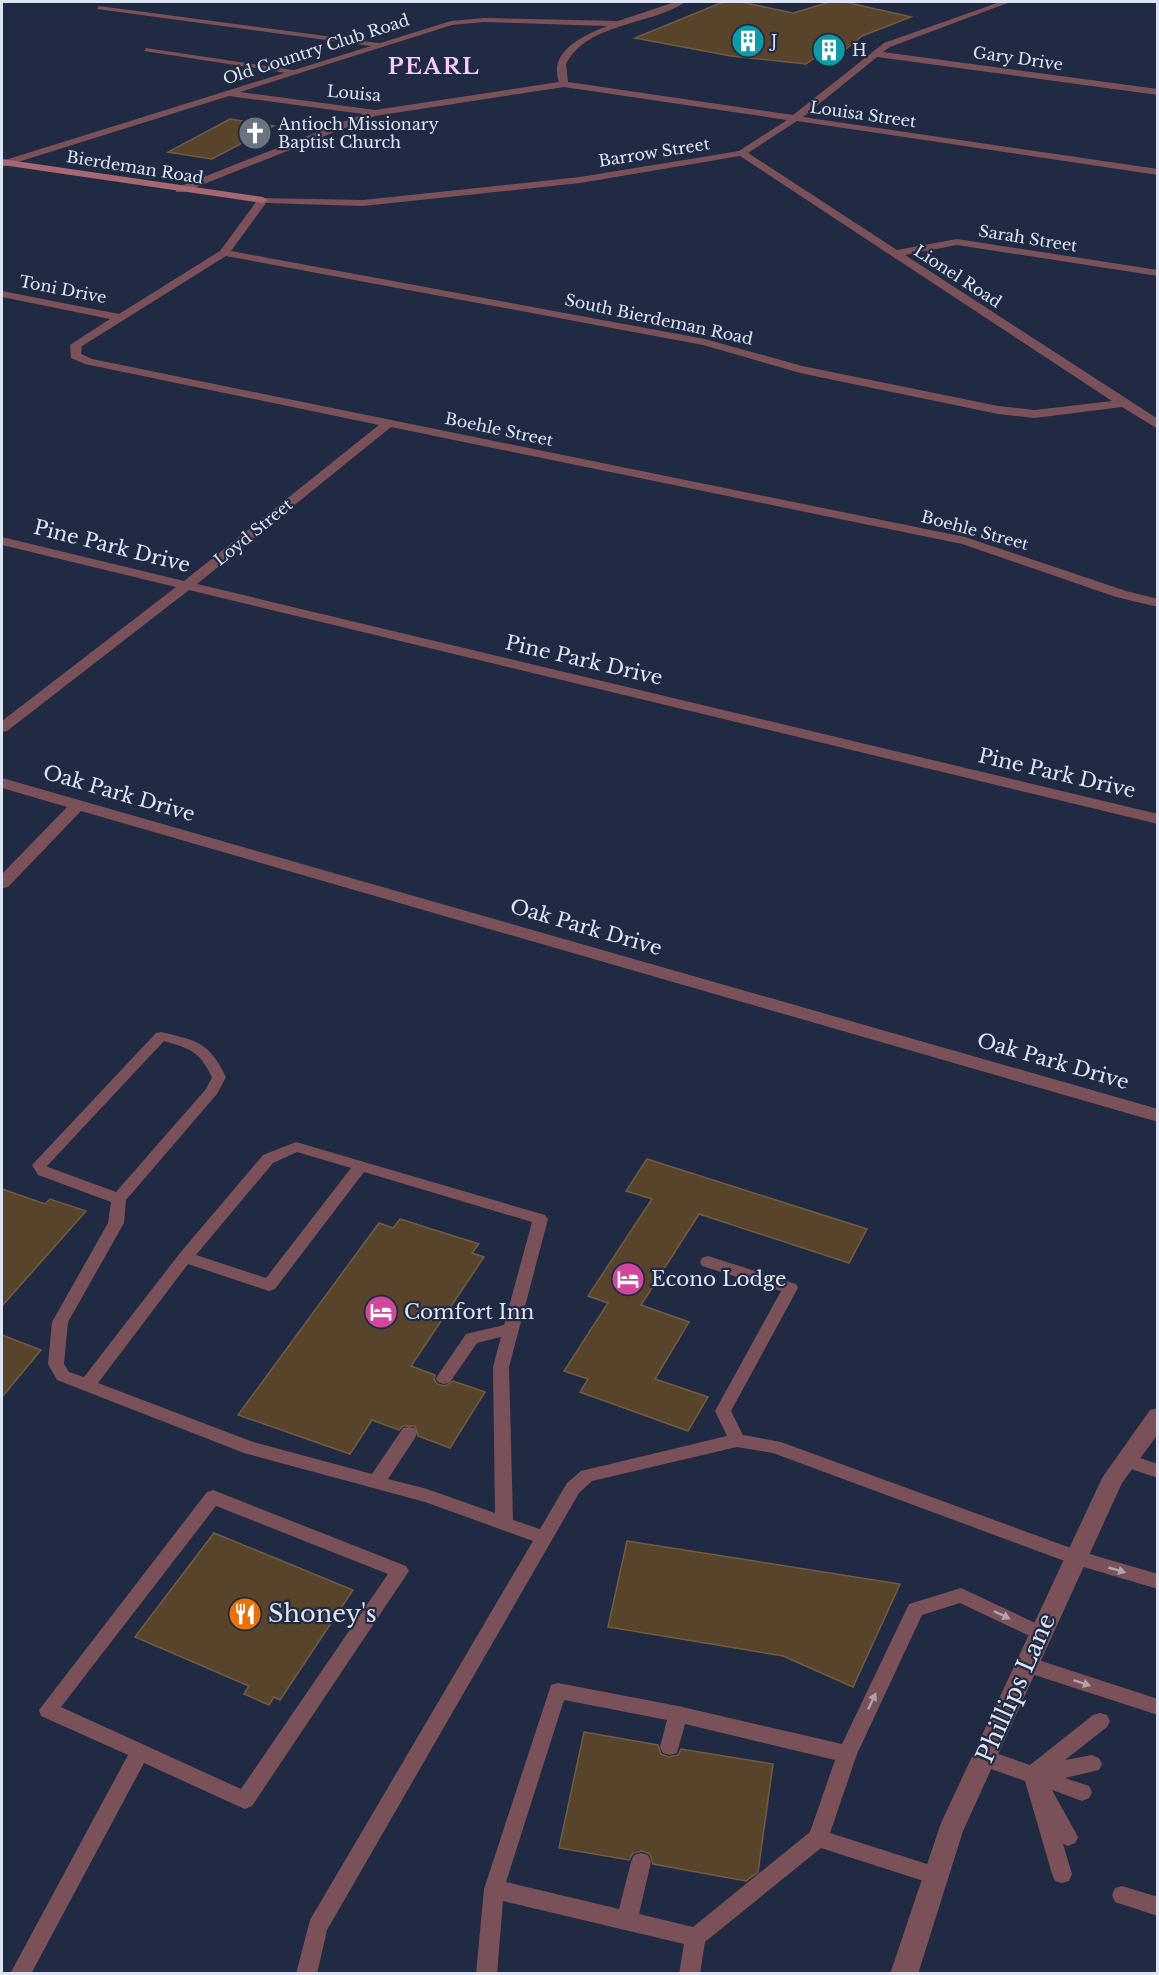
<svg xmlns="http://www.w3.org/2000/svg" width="1159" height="1975" font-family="'Libre Baskerville',serif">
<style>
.building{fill:#58442a;stroke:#715c42;stroke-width:1.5}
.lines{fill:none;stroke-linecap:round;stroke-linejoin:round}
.lane{fill:#7a5159;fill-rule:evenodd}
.street{fill:#7a5159;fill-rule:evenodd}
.secondary{fill:#a66672;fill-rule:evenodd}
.oneway{fill:#b0a2ae}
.labels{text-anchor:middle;stroke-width:4.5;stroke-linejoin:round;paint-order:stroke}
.far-poi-label{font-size:16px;fill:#dde4f4;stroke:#212a43;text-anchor:start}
.far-street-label{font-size:16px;fill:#dde4f4;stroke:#212a43}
.street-label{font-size:20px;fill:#dde4f4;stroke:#212a43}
.poi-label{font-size:20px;fill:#dde4f4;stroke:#212a43;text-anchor:start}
.far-district-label{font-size:22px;font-weight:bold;letter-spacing:1.5px;fill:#f6caf9;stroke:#212a43}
.near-poi-label{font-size:24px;fill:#dde4f4;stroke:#212a43;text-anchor:start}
.near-street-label{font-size:24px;fill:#dde4f4;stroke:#212a43}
</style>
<rect width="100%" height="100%" fill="#212a43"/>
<g class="building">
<path d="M 723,2 L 741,2 L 793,13 L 830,2 L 845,2 L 911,17 L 862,36 L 836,57 L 819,55 L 806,64 L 731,56 L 635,38 Z"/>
<path d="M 230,119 L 274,126 L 212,159 L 168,152 Z"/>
<path d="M 647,1159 L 867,1229 L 849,1263 L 699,1214 L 641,1305 L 689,1322 L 655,1379 L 708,1397 L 688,1431 L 580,1392 L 588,1379 L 564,1371 L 608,1303 L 588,1296 L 652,1199 L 626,1191 Z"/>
<path d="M 2,1189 L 45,1204 L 50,1199 L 86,1211 L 2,1306 Z"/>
<path d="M 400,1219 L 479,1244 L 472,1253 L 484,1257 L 411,1366 L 435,1375 L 434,1379 L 437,1384 L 445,1386 L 453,1381 L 485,1392 L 450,1448 L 418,1436 L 415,1426 L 403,1426 L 399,1430 L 372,1420 L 350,1454 L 238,1415 L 379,1223 L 393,1228 Z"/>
<path d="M 2,1335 L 41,1350 L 2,1397 Z"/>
<path d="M 214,1533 L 353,1590 L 280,1700 L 274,1697 L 269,1705 L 244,1694 L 249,1686 L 135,1637 Z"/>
<path d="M 627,1541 L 900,1584 L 853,1687 L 783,1656 L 608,1627 Z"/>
<path d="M 584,1732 L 658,1745 L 661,1754 L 669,1757 L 678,1755 L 681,1749 L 773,1764 L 758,1872 L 746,1881 L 653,1864 L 650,1854 L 642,1851 L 633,1853 L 629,1860 L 559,1848 Z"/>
</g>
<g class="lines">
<g class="lane">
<path d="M 99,6 L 378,43 L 381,45 L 378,47 L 97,9 Z"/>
<path d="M 146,48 L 293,70 L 296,72 L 293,74 L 144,51 Z"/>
<path d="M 161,1032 C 198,1041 208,1041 226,1077 L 217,1094 L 126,1200 L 124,1223 L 68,1322 L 64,1364 L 69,1372 L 84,1377 L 180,1253 L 263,1155 L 296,1142 L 545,1215 L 548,1219 L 509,1367 L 513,1520 L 540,1529 L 567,1483 L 581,1471 L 727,1436 L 715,1411 L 781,1291 L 702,1266 L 700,1262 L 702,1258 L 708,1256 L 796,1284 L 798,1288 L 731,1411 L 743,1435 L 781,1442 L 1079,1551 L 1158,1574 L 1158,1589 L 1070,1563 L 773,1453 L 737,1447 L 592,1481 L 579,1493 L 327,1930 L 317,1974 L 296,1974 L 310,1920 L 533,1541 L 425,1502 L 244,1453 L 57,1380 L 48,1364 L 52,1322 L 108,1223 L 111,1202 L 38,1175 L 32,1165 L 156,1033 ZM 164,1041 C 191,1049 199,1051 212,1077 L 206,1089 L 116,1192 L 48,1167 L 47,1166 ZM 297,1152 L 351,1168 L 266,1278 L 196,1255 L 273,1163 ZM 364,1172 L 532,1222 L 504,1325 L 466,1334 L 436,1378 L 438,1382 L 444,1384 L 450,1382 L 477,1343 L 501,1337 L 493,1367 L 495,1513 L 427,1489 L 388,1479 L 415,1438 L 417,1433 L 415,1428 L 409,1427 L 403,1428 L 372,1474 L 253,1442 L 98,1383 L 188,1264 L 269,1291 L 275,1289 Z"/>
<path d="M 1125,1453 L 1158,1464 L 1158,1478 L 1119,1465 L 1116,1460 L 1119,1455 Z"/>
<path d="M 213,1490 L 406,1566 L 409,1571 L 252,1806 L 245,1809 L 238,1806 L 144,1763 L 31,1974 L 10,1974 L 128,1755 L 41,1716 L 39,1710 L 207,1492 ZM 216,1506 L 388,1574 L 241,1789 L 61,1707 Z"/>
<path d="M 961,1588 L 1046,1628 L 1049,1633 L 1046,1638 L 1040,1641 L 1034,1638 L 960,1603 L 922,1615 L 857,1754 L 830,1833 L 943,1869 L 946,1876 L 943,1883 L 936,1885 L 821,1848 L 705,1942 L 700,1974 L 679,1974 L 684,1944 L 503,1901 L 497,1974 L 476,1974 L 484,1889 L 551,1685 L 558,1683 L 678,1706 L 842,1744 L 909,1604 ZM 564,1700 L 667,1720 L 660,1747 L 663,1753 L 670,1755 L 677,1753 L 685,1724 L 835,1760 L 810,1832 L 693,1927 L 639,1914 L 651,1862 L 648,1855 L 641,1853 L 634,1855 L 631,1862 L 619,1909 L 506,1882 Z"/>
<path d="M 1026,1656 L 1158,1699 L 1158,1715 L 1019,1670 L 1017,1664 L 1019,1658 Z"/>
<path d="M 1100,1713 L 1107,1715 L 1110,1721 L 1107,1727 L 1065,1760 L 1092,1755 L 1099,1758 L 1102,1764 L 1099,1770 L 1065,1778 L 1089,1786 L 1092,1792 L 1089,1798 L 1082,1801 L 1052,1790 L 1078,1837 L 1075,1843 L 1068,1846 L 1063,1844 L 1072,1874 L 1069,1881 L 1062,1883 L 1055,1881 L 1052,1874 L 1025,1781 L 977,1764 L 974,1758 L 977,1752 L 984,1749 L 1030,1765 L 1093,1715 Z"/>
<path d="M 1122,1886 L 1158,1897 L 1158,1916 L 1115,1902 L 1112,1895 L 1115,1888 Z"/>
</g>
<g class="street">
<path d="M 675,2 L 685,2 C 650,26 588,22 566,64 L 568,82 L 793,115 L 884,43 L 1000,2 L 1010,2 L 890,47 L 883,52 L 1158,89 L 1158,95 L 877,57 L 803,117 L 1158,169 L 1158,175 L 797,121 L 748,153 L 897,250 L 957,239 L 1158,270 L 1158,276 L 957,245 L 905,255 L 1158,419 L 1158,429 L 1122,407 L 1035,418 L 998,414 L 800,373 L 703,345 L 226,256 L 82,346 L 81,354 L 92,359 L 965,537 L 1126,591 L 1158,599 L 1158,607 L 1116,597 L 962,544 L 391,427 L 197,584 L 1158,814 L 1158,824 L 189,590 L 7,731 L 2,732 L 2,721 L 176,587 L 2,545 L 2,537 L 184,581 L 379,425 L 85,364 L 71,358 L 70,345 L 110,319 L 2,297 L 2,291 L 119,314 L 220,251 L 259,198 L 363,200 L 580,177 L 739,151 L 787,120 L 564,87 L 375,116 L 184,192 L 176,192 L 176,188 L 363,114 L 229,96 L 5,166 L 2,167 L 2,161 L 451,21 L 484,18 L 618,21 ZM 484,22 L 607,26 C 583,36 548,51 559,82 L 375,110 L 240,92 L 452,25 ZM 740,156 L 1112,401 L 1035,410 L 998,406 L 802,366 L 705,339 L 231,251 L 266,203 L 363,206 L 580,183 Z"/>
<path d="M 2,778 L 1158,1109 L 1158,1122 L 81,811 L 8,887 L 2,888 L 2,874 L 67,807 L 2,788 Z"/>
<path d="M 1158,1408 L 1158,1434 L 1122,1483 L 963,1831 L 918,1974 L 890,1974 L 941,1823 L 1102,1478 L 1150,1410 Z"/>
</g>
<path class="secondary" d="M 2,159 L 263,197 L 268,200 L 263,203 L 2,165 Z"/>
</g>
<defs><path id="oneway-solid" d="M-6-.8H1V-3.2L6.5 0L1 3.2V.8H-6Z" transform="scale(1.5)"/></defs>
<g class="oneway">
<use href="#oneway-solid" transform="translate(1117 1570) rotate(16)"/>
<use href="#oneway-solid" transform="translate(1002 1615) rotate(26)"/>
<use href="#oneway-solid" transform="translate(1082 1683) rotate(18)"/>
<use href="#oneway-solid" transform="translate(872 1701) rotate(-65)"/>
</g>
<defs>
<symbol id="building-disc" viewBox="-11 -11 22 22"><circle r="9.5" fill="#0f9aa8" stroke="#212a43"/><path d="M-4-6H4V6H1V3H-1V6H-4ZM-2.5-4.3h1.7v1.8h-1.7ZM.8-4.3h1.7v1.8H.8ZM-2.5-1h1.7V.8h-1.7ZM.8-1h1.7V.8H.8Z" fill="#fff"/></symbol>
<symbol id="church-disc" viewBox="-11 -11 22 22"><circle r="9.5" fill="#6b7280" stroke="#212a43"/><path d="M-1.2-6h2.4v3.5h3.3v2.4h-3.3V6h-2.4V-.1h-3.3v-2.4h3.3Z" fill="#fff"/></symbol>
<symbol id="hotel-disc" viewBox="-11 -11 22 22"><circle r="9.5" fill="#d1479c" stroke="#212a43"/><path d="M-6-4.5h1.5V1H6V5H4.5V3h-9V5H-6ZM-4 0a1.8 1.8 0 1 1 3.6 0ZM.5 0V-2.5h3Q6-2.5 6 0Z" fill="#fff"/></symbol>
<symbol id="restaurant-disc" viewBox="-11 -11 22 22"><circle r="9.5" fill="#e8710a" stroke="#212a43"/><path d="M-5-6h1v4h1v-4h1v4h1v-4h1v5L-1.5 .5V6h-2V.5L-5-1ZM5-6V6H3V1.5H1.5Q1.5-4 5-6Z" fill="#fff"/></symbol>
</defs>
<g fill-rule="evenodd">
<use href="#building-disc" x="729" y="22" width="38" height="38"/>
<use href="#building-disc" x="810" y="31" width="38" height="38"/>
<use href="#church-disc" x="236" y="114" width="38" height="38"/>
<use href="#hotel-disc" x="609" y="1260" width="38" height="38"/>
<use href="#hotel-disc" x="362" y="1293" width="38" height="38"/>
<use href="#restaurant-disc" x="226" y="1595" width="38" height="38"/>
</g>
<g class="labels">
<g class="far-poi-label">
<text x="771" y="47">J</text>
<text x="852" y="56">H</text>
<text x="278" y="130">Antioch Missionary<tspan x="278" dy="18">Baptist Church</tspan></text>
</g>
<g class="far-street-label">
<text transform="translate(316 49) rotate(-18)" y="6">Old Country Club Road</text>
<text transform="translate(1018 58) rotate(8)" y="6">Gary Drive</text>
<text transform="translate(354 93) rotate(5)" y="6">Louisa</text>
<text transform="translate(863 114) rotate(8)" y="6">Louisa Street</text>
<text transform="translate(654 152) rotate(-9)" y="6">Barrow Street</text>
<text transform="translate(135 167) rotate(9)" y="6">Bierdeman Road</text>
<text transform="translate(1028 238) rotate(9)" y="6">Sarah Street</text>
<text transform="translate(958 276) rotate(33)" y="6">Lionel Road</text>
<text transform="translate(63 289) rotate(11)" y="6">Toni Drive</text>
<text transform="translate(659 319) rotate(12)" y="6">South Bierdeman Road</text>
<text transform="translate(499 429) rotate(12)" y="6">Boehle Street</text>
<text transform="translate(975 530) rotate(15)" y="6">Boehle Street</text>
<text transform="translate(253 532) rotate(-39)" y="6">Loyd Street</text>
</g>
<g class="street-label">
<text transform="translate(112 546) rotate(14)" y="7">Pine Park Drive</text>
<text transform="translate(584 660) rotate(13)" y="7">Pine Park Drive</text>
<text transform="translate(1057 773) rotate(13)" y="7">Pine Park Drive</text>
<text transform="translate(119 793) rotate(16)" y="7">Oak Park Drive</text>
<text transform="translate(586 927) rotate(16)" y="7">Oak Park Drive</text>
<text transform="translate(1053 1061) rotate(16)" y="7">Oak Park Drive</text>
</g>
<g class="poi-label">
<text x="651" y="1286">Econo Lodge</text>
<text x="404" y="1319">Comfort Inn</text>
</g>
<g class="far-district-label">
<text x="434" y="74">PEARL</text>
</g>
<g class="near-poi-label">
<text x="268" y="1622">Shoney's</text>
</g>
<g class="near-street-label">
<text transform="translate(1016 1688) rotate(-66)" y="8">Phillips Lane</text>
</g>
</g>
<rect width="1159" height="1975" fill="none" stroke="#dde4f4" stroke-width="6"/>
</svg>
